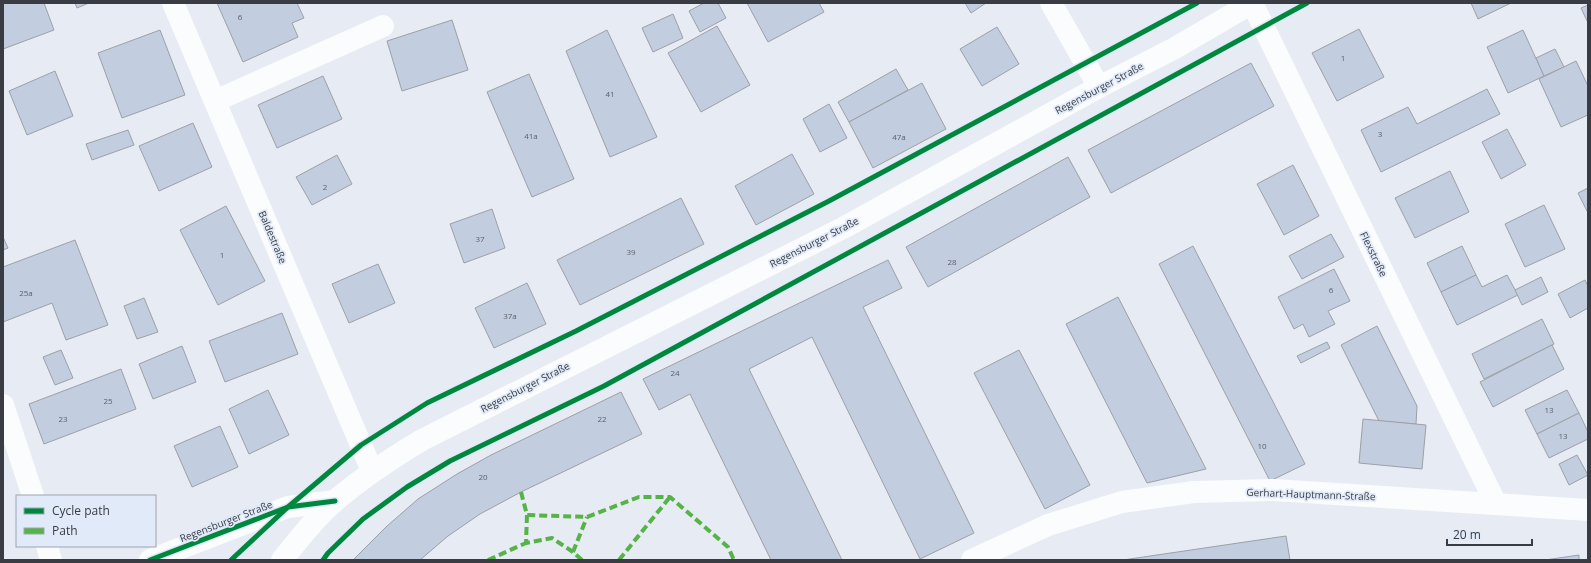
<svg xmlns="http://www.w3.org/2000/svg" width="1591" height="563" font-family="'Open Sans',sans-serif">
<style>
.building{fill:#c3cde0;stroke:#9da0a5}
.lines{fill:none;stroke-linecap:round;stroke-linejoin:round}
.minor{stroke:#fbfcfd;stroke-width:22}
.quiet{stroke:#56b347;stroke-width:4;stroke-dasharray:8 4;stroke-linecap:butt}
.cycleway-casing{stroke:#e1eaf9;stroke-width:8}
.cycleway{stroke:#00873e;stroke-width:5}
.labels{text-anchor:middle;stroke-width:3.5;stroke-linejoin:round;paint-order:stroke}
.number-label{font-size:8px;fill:#5c606a}
.street-label{font-size:10px;fill:#393c42;stroke:#e1eaf9}
</style>
<rect width="100%" height="100%" fill="#e7ebf3"/>
<g class="building">
<path d="M 3,3 L 44,3 L 54,30 L 3,49 Z"/>
<path d="M 75,3 L 89,3 L 77,8 Z"/>
<path d="M 217,3 L 297,3 L 304,18 L 292,23 L 298,37 L 243,62 Z"/>
<path d="M 704,3 L 718,3 L 726,18 L 700,32 L 689,11 Z"/>
<path d="M 747,3 L 819,3 L 824,12 L 768,42 Z"/>
<path d="M 965,3 L 986,3 L 971,13 Z"/>
<path d="M 1471,3 L 1511,3 L 1478,19 Z"/>
<path d="M 1588,5 L 1588,23 L 1581,8 Z"/>
<path d="M 673,14 L 683,38 L 653,52 L 642,28 Z"/>
<path d="M 452,20 L 468,70 L 402,91 L 387,41 Z"/>
<path d="M 717,26 L 750,85 L 701,112 L 668,53 Z"/>
<path d="M 997,27 L 1019,64 L 982,86 L 960,49 Z"/>
<path d="M 1359,29 L 1384,77 L 1337,101 L 1312,53 Z"/>
<path d="M 160,30 L 185,95 L 122,118 L 98,53 Z"/>
<path d="M 607,30 L 657,137 L 610,157 L 566,51 Z"/>
<path d="M 1523,30 L 1544,76 L 1508,93 L 1487,47 Z"/>
<path d="M 1555,49 L 1564,67 L 1544,76 L 1536,58 Z"/>
<path d="M 1576,61 L 1588,86 L 1588,115 L 1561,127 L 1539,79 Z"/>
<path d="M 1251,63 L 1274,106 L 1111,193 L 1088,150 Z"/>
<path d="M 896,69 L 908,90 L 849,122 L 838,102 Z"/>
<path d="M 55,71 L 73,116 L 27,135 L 9,91 Z"/>
<path d="M 529,74 L 574,179 L 532,197 L 487,92 Z"/>
<path d="M 323,76 L 342,119 L 277,148 L 258,105 Z"/>
<path d="M 922,83 L 946,129 L 873,168 L 849,122 Z"/>
<path d="M 1487,89 L 1500,114 L 1381,172 L 1361,130 L 1408,107 L 1417,124 Z"/>
<path d="M 829,104 L 847,138 L 820,152 L 803,119 Z"/>
<path d="M 193,123 L 212,167 L 159,191 L 139,146 Z"/>
<path d="M 1507,129 L 1526,165 L 1501,179 L 1482,142 Z"/>
<path d="M 128,130 L 134,145 L 92,160 L 86,144 Z"/>
<path d="M 792,154 L 814,194 L 756,225 L 735,186 Z"/>
<path d="M 337,155 L 352,184 L 312,205 L 296,177 Z"/>
<path d="M 1068,157 L 1090,197 L 928,287 L 906,247 Z"/>
<path d="M 1293,165 L 1319,216 L 1284,235 L 1257,184 Z"/>
<path d="M 1450,171 L 1469,212 L 1415,238 L 1395,198 Z"/>
<path d="M 1588,188 L 1588,213 L 1578,193 Z"/>
<path d="M 681,198 L 704,244 L 580,305 L 557,260 Z"/>
<path d="M 1544,205 L 1565,249 L 1525,267 L 1505,224 Z"/>
<path d="M 226,206 L 265,281 L 218,305 L 180,230 Z"/>
<path d="M 492,209 L 505,248 L 464,263 L 450,224 Z"/>
<path d="M 1331,234 L 1344,257 L 1302,279 L 1289,256 Z"/>
<path d="M 3,237 L 8,248 L 3,250 Z"/>
<path d="M 75,240 L 108,325 L 66,340 L 52,303 L 3,322 L 3,267 Z"/>
<path d="M 1193,246 L 1305,464 L 1270,481 L 1159,264 Z"/>
<path d="M 1462,246 L 1476,275 L 1441,292 L 1427,263 Z"/>
<path d="M 888,260 L 902,288 L 863,307 L 974,533 L 920,559 L 812,337 L 749,369 L 842,560 L 771,560 L 690,394 L 659,410 L 643,379 Z"/>
<path d="M 378,264 L 395,303 L 349,323 L 332,284 Z"/>
<path d="M 1334,269 L 1350,301 L 1328,311 L 1335,324 L 1309,337 L 1303,324 L 1294,329 L 1278,297 Z"/>
<path d="M 1476,275 L 1482,287 L 1507,275 L 1518,295 L 1457,325 L 1441,292 Z"/>
<path d="M 1541,277 L 1548,292 L 1522,305 L 1515,290 Z"/>
<path d="M 1585,280 L 1588,286 L 1588,308 L 1570,318 L 1558,294 Z"/>
<path d="M 527,283 L 546,324 L 494,348 L 475,308 Z"/>
<path d="M 1118,297 L 1206,469 L 1147,483 L 1066,324 Z"/>
<path d="M 144,298 L 158,332 L 137,339 L 124,306 Z"/>
<path d="M 282,313 L 298,354 L 225,382 L 209,341 Z"/>
<path d="M 1542,319 L 1554,344 L 1484,379 L 1472,354 Z"/>
<path d="M 1377,326 L 1417,406 L 1416,424 L 1379,421 L 1341,345 Z"/>
<path d="M 1327,342 L 1330,348 L 1301,363 L 1297,356 Z"/>
<path d="M 1552,345 L 1564,369 L 1493,407 L 1480,382 Z"/>
<path d="M 182,346 L 196,382 L 153,399 L 139,364 Z"/>
<path d="M 61,350 L 73,378 L 55,385 L 43,357 Z"/>
<path d="M 1019,350 L 1090,485 L 1045,509 L 974,373 Z"/>
<path d="M 121,369 L 136,409 L 44,444 L 29,404 Z"/>
<path d="M 268,390 L 289,435 L 249,454 L 229,409 Z"/>
<path d="M 1567,390 L 1579,413 L 1537,434 L 1525,410 Z"/>
<path d="M 621,392 L 642,434 L 521,492 L 480,514 L 448,536 L 420,560 L 353,560 L 386,527 L 418,499 L 457,474 L 491,455 Z"/>
<path d="M 1579,413 L 1588,432 L 1588,439 L 1549,458 L 1537,434 Z"/>
<path d="M 1363,419 L 1426,425 L 1422,469 L 1359,463 Z"/>
<path d="M 220,426 L 238,467 L 192,487 L 174,446 Z"/>
<path d="M 1577,455 L 1588,475 L 1569,485 L 1559,464 Z"/>
<path d="M 1286,536 L 1290,560 L 1123,560 Z"/>
<path d="M 1579,555 L 1579,560 L 1545,560 Z"/>
</g>
<g class="lines">
<g class="minor">
<path d="M 173,3 L 372,471"/>
<path d="M 1051,3 L 1099,87"/>
<path d="M 1252,3 L 1496,504"/>
<path d="M 215,101 L 383,26"/>
<path d="M 3,405 L 33,496"/>
<path d="M 47,546 L 51,560"/>
<path d="M 150,560 L 288,507 L 335,501"/>
<path d="M 282,560 C 299,539 316,517 336,500 C 363,477 392,458 422,440 L 843,228 L 1099,87 L 1175,48 L 1252,3"/>
<path d="M 972,560 L 1048,525 L 1122,502 L 1194,492 L 1273,490 L 1588,510"/>
</g>
<g class="quiet">
<path d="M 521,492 L 527,515 L 587,517 L 639,497 L 670,497 L 728,547 L 734,560"/>
<path d="M 527,515 L 526,543 L 552,538 L 573,552"/>
<path d="M 488,560 L 526,543"/>
<path d="M 582,560 L 573,552 L 587,517"/>
<path d="M 619,560 L 670,497"/>
</g>
<defs>
<g id="cycleway">
<path d="M 150,560 L 288,507 L 335,501"/>
<path d="M 231,560 L 288,507 L 361,445 L 427,403 L 576,331 L 829,201 L 1197,3"/>
<path d="M 323,560 L 328,553 L 363,519 L 407,487 L 450,461 L 604,386 L 1307,3"/>
</g>
</defs>
<use href="#cycleway" class="cycleway-casing"/>
<use href="#cycleway" class="cycleway"/>
</g>
<g class="labels">
<g class="number-label">
<text x="240" y="20">6</text>
<text x="1343" y="61">1</text>
<text x="610" y="97">41</text>
<text x="1380" y="137">3</text>
<text x="531" y="139">41a</text>
<text x="899" y="140">47a</text>
<text x="325" y="190">2</text>
<text x="480" y="242">37</text>
<text x="631" y="255">39</text>
<text x="222" y="258">1</text>
<text x="952" y="265">28</text>
<text x="1331" y="293">6</text>
<text x="26" y="296">25a</text>
<text x="510" y="319">37a</text>
<text x="675" y="376">24</text>
<text x="108" y="404">25</text>
<text x="1549" y="413">13</text>
<text x="63" y="422">23</text>
<text x="602" y="422">22</text>
<text x="1563" y="439">13</text>
<text x="1262" y="449">10</text>
<text x="483" y="480">20</text>
</g>
<g class="street-label">
<text transform="translate(1099 88) rotate(-28)" y="4">Regensburger Straße</text>
<text transform="translate(273 237) rotate(67)" y="4">Baldestraße</text>
<text transform="translate(814 242) rotate(-27)" y="4">Regensburger Straße</text>
<text transform="translate(1374 254) rotate(64)" y="4">Flexstraße</text>
<text transform="translate(525 387) rotate(-27)" y="4">Regensburger Straße</text>
<text transform="translate(1311 494) rotate(2)" y="4">Gerhart-Hauptmann-Straße</text>
<text transform="translate(226 521) rotate(-21)" y="4">Regensburger Straße</text>
</g>
</g>
<rect width="1591" height="563" fill="none" stroke="#393c42" stroke-width="8"/>
<rect x="16" y="495" width="140" height="52" fill="#e1eaf9" stroke="#9ea4b0"/>
<rect x="24" y="508" width="20" height="6" fill="#00873e" stroke="#9ea4b0"/>
<text x="52" y="515" font-size="12" fill="#393c42">Cycle path</text>
<rect x="24" y="528" width="20" height="6" fill="#56b347" stroke="#9ea4b0"/>
<text x="52" y="535" font-size="12" fill="#393c42">Path</text>
<path d="M1447 539v6h85v-6" fill="none" stroke="#393c42" stroke-width="2"/>
<text x="1453" y="539" font-size="12" fill="#393c42" stroke="#e1eaf9" stroke-width="3" paint-order="stroke">20 m</text>
</svg>
